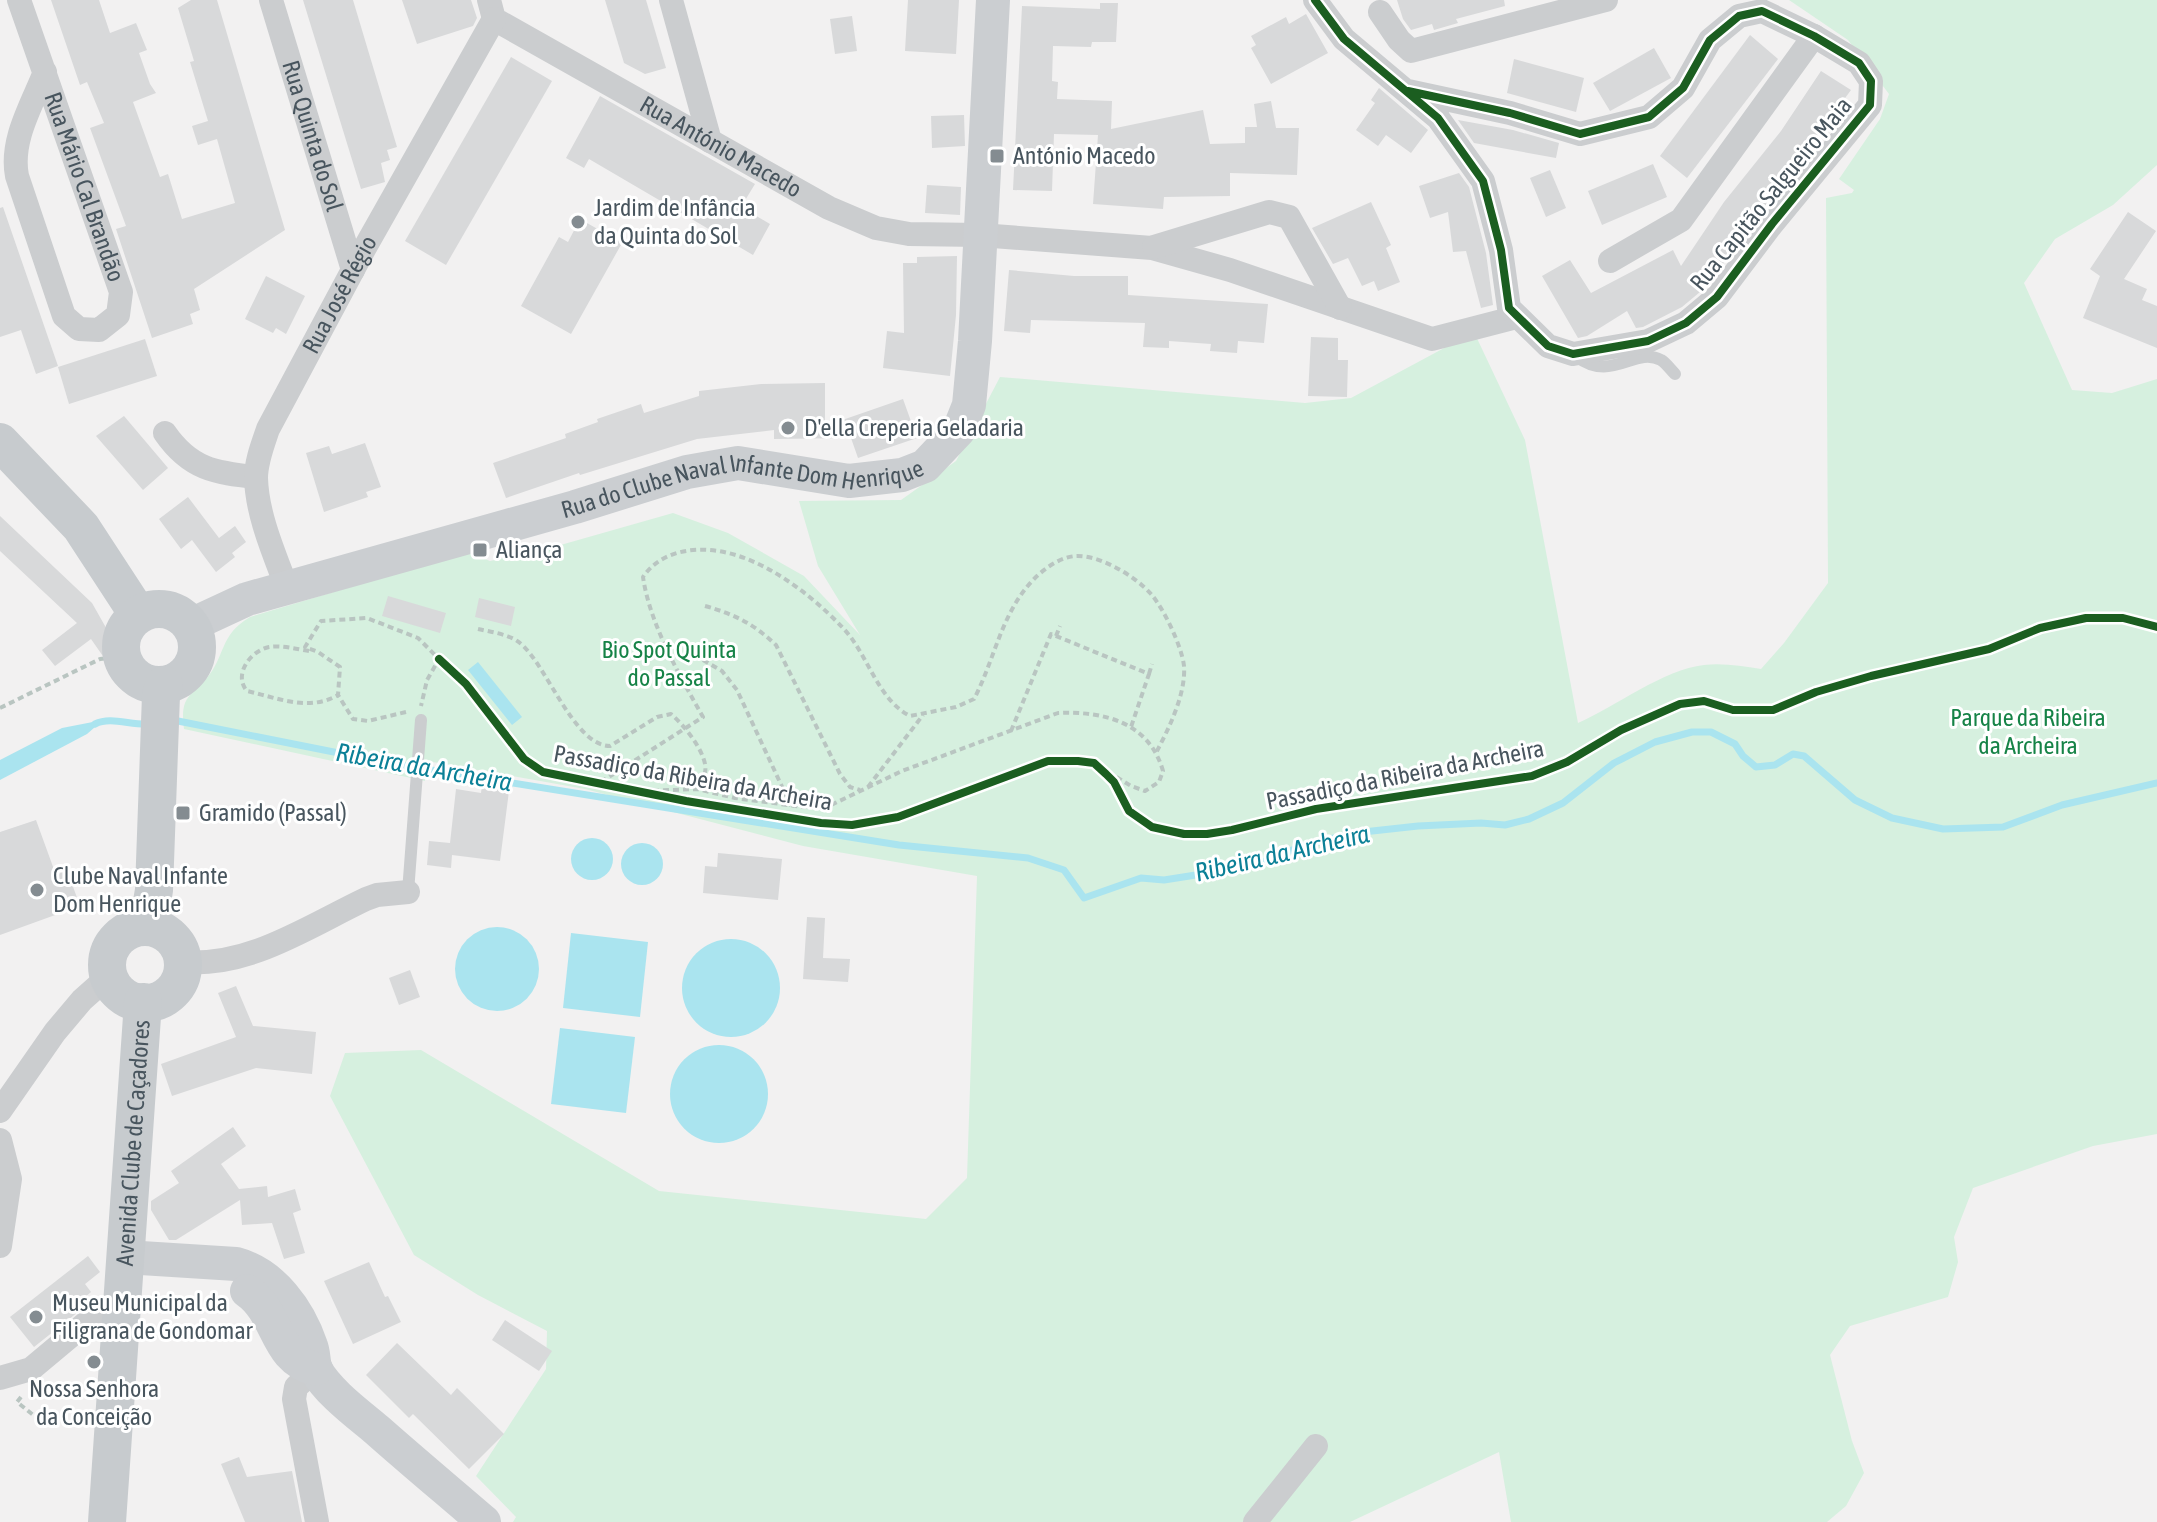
<svg xmlns="http://www.w3.org/2000/svg" width="2157" height="1522" font-family="'Asap Condensed',sans-serif">
<style>
.green{fill:#d6f0df}
.water{fill:#aae4ef}
.lines{fill:none;stroke-linecap:round;stroke-linejoin:round}
.stream{stroke:#aae4ef;stroke-width:7}
.building{fill:#d8d9da}
.path{stroke:#b9c5c1;stroke-width:4;stroke-dasharray:6 4;stroke-linecap:butt}
.lane{stroke:#cbcdcf;stroke-width:12}
.street{stroke:#cbcdcf;stroke-width:24}
.secondary{stroke:#cbced1;stroke-width:34}
.primary{stroke:#c7cbce;stroke-width:38}
.cycleway-casing{stroke:#fff;stroke-width:13}
.cycleway{stroke:#1b5e20;stroke-width:8}
.poi-dot{fill:#848c91;stroke:#fff;stroke-width:3}
.labels{text-anchor:middle;stroke-width:6;stroke-linejoin:round;paint-order:stroke}
.street-label{font-size:24px;fill:#48555e;stroke:#fff}
.poi-label{font-size:24px;fill:#48555e;stroke:#fff;text-anchor:start}
.park-label{font-size:24px;fill:#168347;stroke:#fff}
.water-label{font-size:26px;font-style:italic;fill:#0b8097;stroke:#fff}
</style>
<rect width="100%" height="100%" fill="#f2f1f1"/>
<path class="green" d="M 1789,0 L 2157,0 L 2157,165 L 2113,205 L 2055,239 L 2024,283 L 2072,390 L 2112,393 L 2157,379 L 2157,1134 L 2093,1146 L 1973,1188 L 1954,1237 L 1958,1262 L 1948,1297 L 1850,1326 L 1830,1355 L 1852,1441 L 1864,1473 L 1846,1506 L 1827,1522 L 1511,1522 L 1499,1452 L 1350,1522 L 513,1522 L 516,1517 L 476,1476 L 546,1369 L 547,1331 L 478,1295 L 414,1255 L 330,1096 L 345,1053 L 421,1050 L 659,1191 L 926,1219 L 967,1178 L 977,876 L 803,846 L 585,789 L 427,761 L 425,781 L 184,729 C 183,720 182,711 185,703 C 189,693 199,687 206,679 C 226,656 219,635 250,617 L 467,552 L 490,561 L 550,548 L 673,513 L 728,533 L 804,576 L 860,635 L 818,566 L 799,501 L 901,500 L 956,461 L 1000,377 L 1305,403 L 1351,398 L 1474,332 L 1525,440 L 1578,723 C 1615,707 1664,669 1704,665 C 1723,663 1742,666 1761,669 L 1784,643 L 1828,583 L 1826,198 L 1852,193 L 1854,190 L 1839,179 L 1880,119 L 1889,94 L 1848,40 Z"/>
<g class="water">
<path d="M 478,662 L 522,717 L 512,725 L 468,670 Z"/>
<path d="M 103,720 L 87,734 L 0,780 L 0,760 L 62,728 Z"/>
<circle cx="592" cy="859" r="21"/>
<circle cx="642" cy="864" r="21"/>
<circle cx="497" cy="969" r="42"/>
<path d="M 571,933 L 648,942 L 640,1017 L 563,1008 Z"/>
<circle cx="731" cy="988" r="49"/>
<path d="M 560,1028 L 635,1037 L 626,1113 L 551,1104 Z"/>
<circle cx="719" cy="1094" r="49"/>
</g>
<g class="lines">
<g class="stream">
<path d="M 170,722 L 178,721 L 394,764 L 899,845 L 1028,858 L 1064,870 L 1084,898 L 1141,878 L 1164,880 L 1253,866 L 1302,846 L 1354,833 L 1418,826 L 1481,823 L 1505,825 L 1529,819 L 1563,803 L 1614,763 L 1655,742 L 1692,732 L 1711,732 L 1735,744 L 1743,756 L 1756,767 L 1775,765 L 1793,754 L 1804,756 L 1855,800 L 1892,818 L 1943,829 L 2003,827 L 2062,805 L 2157,783"/>
<path d="M 95,724 C 111,716 132,726 150,724"/>
</g>
</g>
<g class="building">
<path d="M 51,0 L 99,0 L 110,33 L 136,23 L 147,50 L 139,53 L 150,84 L 156,93 L 133,102 L 160,177 L 168,174 L 182,219 L 235,203 L 217,139 L 198,145 L 192,126 L 208,121 L 190,62 L 194,61 L 178,8 L 191,0 L 217,0 L 285,230 L 194,289 L 200,310 L 190,314 L 193,324 L 152,338 L 116,229 L 126,226 L 90,128 L 104,123 L 87,82 L 80,85 Z"/>
<path d="M 303,0 L 353,0 L 397,147 L 387,150 L 390,160 L 381,163 L 385,182 L 361,189 Z"/>
<path d="M 402,0 L 471,0 L 477,18 L 473,26 L 417,44 Z"/>
<path d="M 605,0 L 646,0 L 666,68 L 645,74 L 624,63 Z"/>
<path d="M 908,0 L 959,0 L 956,54 L 905,51 Z"/>
<path d="M 1397,0 L 1504,0 L 1505,6 L 1456,19 L 1458,23 L 1434,30 L 1432,24 L 1411,30 L 1403,19 Z"/>
<path d="M 1100,3 L 1118,3 L 1116,42 L 1092,42 L 1091,47 L 1053,46 L 1052,81 L 1058,82 L 1057,99 L 1112,101 L 1111,129 L 1203,110 L 1210,144 L 1245,143 L 1245,127 L 1257,127 L 1254,104 L 1271,101 L 1276,128 L 1299,128 L 1297,175 L 1230,173 L 1230,196 L 1164,197 L 1163,209 L 1093,204 L 1098,135 L 1054,134 L 1052,191 L 1013,190 L 1022,6 L 1100,9 Z"/>
<path d="M 1306,14 L 1328,53 L 1271,84 L 1251,48 L 1256,45 L 1251,36 L 1286,17 L 1289,24 Z"/>
<path d="M 852,16 L 857,51 L 835,54 L 830,19 Z"/>
<path d="M 1750,35 L 1778,59 L 1687,178 L 1660,156 Z"/>
<path d="M 1654,48 L 1671,78 L 1610,111 L 1593,83 Z"/>
<path d="M 511,57 L 552,81 L 446,265 L 405,241 Z"/>
<path d="M 1514,59 L 1584,78 L 1576,112 L 1507,93 Z"/>
<path d="M 1821,71 L 1851,90 L 1706,287 L 1682,307 L 1643,327 L 1636,328 L 1627,311 L 1587,336 L 1578,338 L 1542,276 L 1570,260 L 1591,293 L 1673,250 L 1681,266 L 1724,202 L 1781,131 Z"/>
<path d="M 1379,88 L 1428,130 L 1411,153 L 1386,135 L 1378,146 L 1356,130 L 1375,103 L 1371,100 Z"/>
<path d="M 600,96 L 755,184 L 741,207 L 770,224 L 753,255 L 589,159 L 584,168 L 566,158 Z"/>
<path d="M 964,115 L 965,146 L 932,148 L 931,116 Z"/>
<path d="M 1458,120 L 1513,130 L 1559,143 L 1556,158 L 1474,143 Z"/>
<path d="M 1653,164 L 1667,197 L 1602,225 L 1588,191 Z"/>
<path d="M 1550,170 L 1566,208 L 1546,217 L 1530,178 Z"/>
<path d="M 1459,173 L 1469,187 L 1486,253 L 1493,305 L 1481,308 L 1466,251 L 1453,252 L 1448,212 L 1430,218 L 1419,186 Z"/>
<path d="M 927,185 L 961,187 L 960,215 L 925,213 Z"/>
<path d="M 1371,202 L 1391,245 L 1386,248 L 1400,282 L 1378,291 L 1374,281 L 1362,286 L 1348,258 L 1333,264 L 1312,228 Z"/>
<path d="M 3,207 L 58,366 L 36,374 L 21,330 L 0,337 L 0,208 Z"/>
<path d="M 2128,212 L 2156,231 L 2124,279 L 2147,289 L 2142,300 L 2157,306 L 2157,348 L 2083,318 L 2100,276 L 2090,269 Z"/>
<path d="M 580,219 L 622,243 L 571,334 L 521,306 L 559,237 L 568,242 Z"/>
<path d="M 957,256 L 956,315 L 950,376 L 883,368 L 887,331 L 904,333 L 903,263 L 917,263 L 917,257 Z"/>
<path d="M 1009,270 L 1074,276 L 1128,276 L 1128,295 L 1268,304 L 1264,343 L 1238,341 L 1237,353 L 1210,351 L 1211,344 L 1169,341 L 1169,348 L 1143,347 L 1145,323 L 1031,320 L 1030,333 L 1004,331 Z"/>
<path d="M 266,276 L 305,296 L 286,334 L 276,328 L 273,333 L 245,319 Z"/>
<path d="M 1311,337 L 1338,338 L 1338,360 L 1348,360 L 1347,397 L 1308,396 Z"/>
<path d="M 145,339 L 157,376 L 69,404 L 58,367 Z"/>
<path d="M 825,383 L 825,426 L 903,399 L 917,438 L 858,458 L 851,438 L 774,439 L 774,430 L 697,439 L 580,475 L 579,473 L 506,498 L 493,463 L 566,438 L 565,434 L 598,422 L 597,419 L 641,404 L 644,413 L 699,396 L 699,391 L 761,384 Z"/>
<path d="M 124,416 L 168,468 L 143,490 L 96,436 Z"/>
<path d="M 365,443 L 381,487 L 366,492 L 368,497 L 324,512 L 306,453 L 329,446 L 332,454 Z"/>
<path d="M 188,497 L 219,538 L 235,526 L 246,542 L 232,553 L 235,557 L 216,572 L 192,540 L 181,549 L 159,519 Z"/>
<path d="M 0,516 L 92,603 L 109,633 L 114,672 L 91,639 L 55,666 L 42,650 L 77,623 L 0,551 Z"/>
<path d="M 388,596 L 446,613 L 440,633 L 382,616 Z"/>
<path d="M 479,598 L 515,607 L 511,626 L 475,617 Z"/>
<path d="M 482,784 L 509,791 L 500,861 L 452,855 L 451,868 L 427,865 L 429,841 L 450,843 L 456,789 L 481,793 Z"/>
<path d="M 36,820 L 56,875 L 67,870 L 80,906 L 0,935 L 0,832 Z"/>
<path d="M 718,853 L 782,859 L 778,900 L 703,893 L 705,866 L 717,867 Z"/>
<path d="M 807,917 L 825,918 L 823,958 L 850,959 L 848,982 L 803,979 Z"/>
<path d="M 410,970 L 420,997 L 399,1005 L 389,978 Z"/>
<path d="M 236,986 L 253,1026 L 316,1032 L 312,1074 L 256,1068 L 172,1096 L 161,1064 L 236,1037 L 218,993 Z"/>
<path d="M 233,1127 L 246,1146 L 221,1164 L 239,1189 L 267,1186 L 268,1197 L 295,1189 L 301,1210 L 293,1213 L 305,1253 L 284,1259 L 272,1223 L 242,1225 L 240,1200 L 176,1240 L 169,1240 L 151,1210 L 151,1201 L 179,1183 L 171,1171 Z"/>
<path d="M 88,1256 L 100,1272 L 85,1284 L 91,1292 L 84,1298 L 88,1304 L 34,1347 L 10,1317 Z"/>
<path d="M 369,1262 L 385,1297 L 388,1296 L 401,1322 L 353,1344 L 324,1281 Z"/>
<path d="M 505,1320 L 552,1351 L 539,1371 L 492,1340 Z"/>
<path d="M 397,1343 L 451,1395 L 457,1388 L 504,1434 L 469,1469 L 413,1414 L 409,1418 L 366,1375 Z"/>
<path d="M 239,1457 L 247,1477 L 292,1471 L 302,1522 L 245,1522 L 221,1464 Z"/>
</g>
<g class="lines">
<g class="path">
<path d="M 705,606 C 734,614 754,624 776,645 L 840,774 L 850,787 L 860,790"/>
<path d="M 478,629 C 491,632 509,634 520,643 C 547,665 574,746 610,746 L 657,717 L 671,714 C 684,725 702,748 705,764 C 707,773 702,781 697,789"/>
<path d="M 1056,636 L 1060,626"/>
<path d="M 309,651 C 297,649 281,645 269,647 C 250,651 233,675 247,691 C 278,698 309,712 338,695"/>
<path d="M 703,660 L 722,671 L 737,690 L 791,806"/>
<path d="M 1149,674 L 1152,664"/>
<path d="M 0,708 L 100,659 L 122,657"/>
<path d="M 406,712 L 368,721 L 353,719 L 338,695 L 340,667 L 318,652 L 305,647 L 321,621 L 367,618 L 418,638 L 439,659 L 427,680 L 421,706"/>
<path d="M 1011,731 L 1051,634 L 1149,674 L 1131,727"/>
<path d="M 601,782 L 703,717 C 680,676 650,625 643,577 C 651,565 663,557 677,553 C 737,536 804,587 843,628 C 868,654 877,699 910,716 L 956,707 L 974,699 C 995,659 1001,613 1034,579 C 1045,568 1060,557 1076,556 C 1100,555 1135,576 1151,594 C 1164,609 1182,647 1184,666 C 1186,694 1169,728 1156,753"/>
<path d="M 868,787 L 923,715"/>
<path d="M 643,791 L 697,789 L 735,798 L 803,807 L 831,805 L 902,771 L 1058,713 C 1104,711 1149,722 1163,771 L 1159,782 L 1145,791 L 1131,786 L 1094,763"/>
<path d="M 21,1397 L 17,1402 L 42,1422"/>
</g>
<g class="lane">
<path d="M 1576,356 C 1612,384 1634,346 1661,360 C 1666,363 1671,370 1675,374"/>
<path d="M 408,892 L 421,720"/>
</g>
<g class="street">
<path id="s1" d="M 19,0 L 121,292 L 118,315 L 99,330 L 79,329 L 64,316 L 17,176 C 10,140 32,105 45,72"/>
<path id="s2" d="M 271,0 L 353,270"/>
<path id="s3" d="M 489,0 L 494,19 L 829,208 L 876,228 L 909,234 L 980,235 L 1152,248 L 1230,270 L 1432,339 L 1517,317"/>
<path d="M 671,0 L 710,141"/>
<path d="M 1315,0 L 1344,39 L 1438,118 L 1483,181 L 1501,250 L 1509,308 L 1548,346 L 1573,354 L 1648,341 L 1686,323 L 1717,297 L 1772,224 L 1870,105 L 1871,81 L 1859,63 L 1814,36 L 1762,11 L 1739,16 L 1710,40 L 1683,88 L 1649,117 L 1580,134 L 1510,113 L 1408,91"/>
<path d="M 1380,12 L 1399,40 L 1411,51 L 1606,0"/>
<path d="M 1154,247 L 1269,212 L 1289,217 L 1340,308"/>
<path d="M 1610,261 L 1681,220 L 1814,36"/>
<path d="M 165,433 C 190,469 215,473 256,477"/>
<path id="s4" d="M 287,588 C 274,553 257,515 256,478 C 256,461 263,444 268,429 L 363,251 L 494,19"/>
<path d="M 183,962 C 250,967 307,927 366,899 L 377,895 L 408,892"/>
<path d="M 0,1111 L 55,1032 L 82,1000 L 109,976"/>
<path d="M 0,1140 L 10,1179 L 0,1246"/>
<path d="M 316,1369 L 296,1387 L 294,1399 L 317,1522"/>
<path d="M 0,1378 L 31,1369 L 92,1318"/>
<path d="M 1255,1522 L 1316,1446"/>
</g>
<g class="secondary">
<path id="s5" d="M 191,625 L 247,599 L 575,507 L 687,472 L 738,463 L 849,481 L 902,475 L 925,466 L 959,430 L 969,405 L 975,341 L 993,0"/>
<path d="M 125,1257 L 236,1264 C 273,1274 299,1310 311,1346 C 314,1353 313,1363 316,1370 C 328,1392 358,1414 377,1430 C 412,1461 448,1491 484,1522"/>
<path d="M 247,1291 C 280,1314 274,1360 316,1369"/>
</g>
<g class="primary">
<path d="M 0,442 L 81,527 L 130,602 L 136,616"/>
<circle cx="159" cy="647" r="38"/>
<path d="M 148,926 L 154,890 L 161,695 L 164,685"/>
<circle cx="145" cy="965" r="38"/>
<path id="s6" d="M 107,1522 L 143,1002"/>
</g>
<defs>
<g id="cycleway">
<path d="M 1315,0 L 1344,39 L 1438,118 L 1483,181 L 1501,250 L 1509,308 L 1548,346 L 1573,354 L 1648,341 L 1686,323 L 1717,297 L 1772,224 L 1870,105 L 1871,81 L 1859,63 L 1814,36 L 1762,11 L 1739,16 L 1710,40 L 1683,88 L 1649,117 L 1580,134 L 1510,113 L 1408,91"/>
<path d="M 439,659 L 466,684 L 524,759 L 543,772 L 686,801 L 821,823 L 852,825 L 898,817 L 1048,761 L 1078,761 L 1094,763 L 1106,774 L 1114,782 L 1129,811 L 1152,827 L 1184,834 L 1207,834 L 1232,830 L 1316,809 L 1532,776 L 1567,762 L 1621,730 L 1680,704 L 1704,701 L 1733,710 L 1773,710 L 1816,692 L 1871,676 L 1989,649 L 2040,628 L 2086,618 L 2123,618 L 2157,627"/>
</g>
</defs>
<use href="#cycleway" class="cycleway-casing"/>
<use href="#cycleway" class="cycleway"/>
</g>
<g class="poi-dot">
<rect x="989" y="148" width="16" height="16" rx="4"/>
<circle cx="578" cy="222" r="8"/>
<circle cx="788" cy="428" r="8"/>
<rect x="472" y="542" width="16" height="16" rx="4"/>
<rect x="175" y="805" width="16" height="16" rx="4"/>
<circle cx="37" cy="890" r="8"/>
<circle cx="36" cy="1317" r="8"/>
<circle cx="94" cy="1362" r="8"/>
</g>
<g class="labels">
<g class="street-label">
<text dy="8" stroke="none"><textPath href="#s2" startOffset="142">Rua Quinta do Sol</textPath></text>
<text dy="8" stroke="none"><textPath href="#s3" startOffset="280">Rua António Macedo</textPath></text>
<text dy="8" stroke="none"><textPath href="#s1" startOffset="198">Rua Mário Cal Brandão</textPath></text>
<text transform="translate(1771 194) rotate(-51)" y="8">Rua Capitão Salgueiro Maia</text>
<text dy="8" stroke="none"><textPath href="#s4" startOffset="318">Rua José Régio</textPath></text>
<text dy="8" stroke="none"><textPath href="#s5" startOffset="574">Rua do Clube Naval Infante Dom Henrique</textPath></text>
<text transform="translate(1405 775) rotate(-11)" y="8">Passadiço da Ribeira da Archeira</text>
<text transform="translate(693 778) rotate(10)" y="8">Passadiço da Ribeira da Archeira</text>
<text dy="8" stroke="none"><textPath href="#s6" startOffset="380">Avenida Clube de Caçadores</textPath></text>
</g>
<g class="poi-label">
<text x="1013" y="164">António Macedo</text>
<text x="594" y="216">Jardim de Infância<tspan x="594" dy="28">da Quinta do Sol</tspan></text>
<text x="804" y="436">D'ella Creperia Geladaria</text>
<text x="496" y="558">Aliança</text>
<text x="199" y="821">Gramido (Passal)</text>
<text x="53" y="884">Clube Naval Infante<tspan x="53" dy="28">Dom Henrique</tspan></text>
<text x="52" y="1311">Museu Municipal da<tspan x="52" dy="28">Filigrana de Gondomar</tspan></text>
<text x="94" y="1397" text-anchor="middle">Nossa Senhora<tspan x="94" dy="28">da Conceição</tspan></text>
</g>
<g class="park-label">
<text x="669" y="658">Bio Spot Quinta<tspan x="669" dy="28">do Passal</tspan></text>
<text x="2028" y="726">Parque da Ribeira<tspan x="2028" dy="28">da Archeira</tspan></text>
</g>
<g class="water-label">
<text transform="translate(424 767) rotate(10)" y="9">Ribeira da Archeira</text>
<text transform="translate(1282 853) rotate(-13)" y="9">Ribeira da Archeira</text>
</g>
</g>
</svg>
